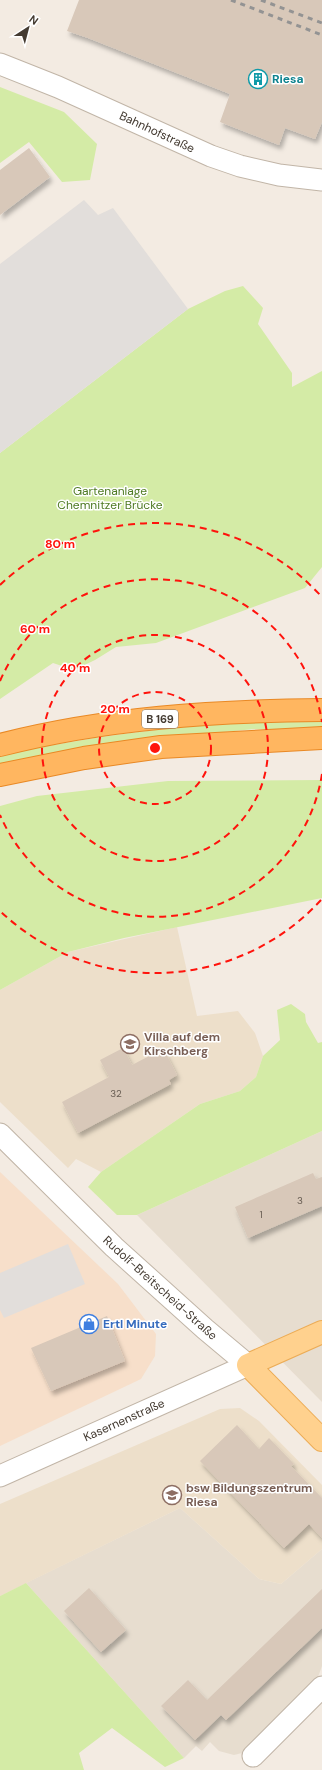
<svg xmlns="http://www.w3.org/2000/svg" width="322" height="1770" font-family="'DM Sans',sans-serif">
<style>
.residential{fill:#e7ddcf}
.commercial{fill:#f7dfca}
.education{fill:#eddfca}
.green{fill:#d4eba6}
.parking{fill:#e2dedb}
.building{fill:#d8c8b9;filter:url(#shadow)}
.lines{fill:none;stroke-linecap:round;stroke-linejoin:round}
.minor-casing{stroke:#c1b5a7;stroke-width:23}
.major-casing{stroke:#ecac56;stroke-width:24}
.highway-casing{stroke:#e98925;stroke-width:24}
.minor{stroke:#fff;stroke-width:21}
.major{stroke:#ffd18e;stroke-width:22}
.highway{stroke:#ffb660;stroke-width:22}
.rail{stroke:#939393;stroke-width:3;stroke-dasharray:5 5;stroke-linecap:butt}
.ring{fill:none;stroke:#ff130c;stroke-width:2;stroke-dasharray:7 5}
.labels{text-anchor:middle;stroke-width:3;stroke-linejoin:round;paint-order:stroke}
.number-label{font-size:10px;fill:#695e54}
.shield{fill:#fff;stroke:#7c7670;stroke-width:1}
.shield-label{font-size:11px;font-weight:bold;fill:#443b32}
.culture-label{font-size:12px;font-weight:bold;fill:#0d838f;stroke:#fff;text-anchor:start}
.street-label{font-size:12px;fill:#443b32;stroke:#fff}
.park-label{font-size:12px;fill:#4e7a22;stroke:#fff}
.education-label{font-size:12px;font-weight:bold;fill:#785e54;stroke:#fff;text-anchor:start}
.shop-label{font-size:12px;font-weight:bold;fill:#366cbe;stroke:#fff;text-anchor:start}
.centre{fill:#ff130c;stroke:#fff;stroke-width:2}
.ring-label{font-size:12px;text-anchor:middle;font-weight:bold;fill:#ff130c;stroke:#fff;stroke-width:3;stroke-linejoin:round;paint-order:stroke}
</style>
<defs>
<filter id="shadow"><feDropShadow dx="2.5" dy="4.5" stdDeviation="2" flood-color="#0004"/></filter>
</defs>
<rect width="100%" height="100%" fill="#f3ebe2"/>
<g class="residential">
<path d="M 322,1131 L 322,1402 L 137,1215 Z"/>
<path d="M 180,1508 L 259,1579 L 281,1584 L 322,1549 L 322,1666 L 318,1677 L 242,1753 L 234,1755 L 219,1751 L 210,1742 L 202,1751 L 196,1746 L 184,1758 L 26,1583 Z"/>
</g>
<path class="commercial" d="M 0,1172 L 118,1284 L 156,1334 L 155,1356 L 141,1379 L 0,1446 Z"/>
<g class="education">
<path d="M 177,927 L 197,1016 L 238,1011 L 255,1033 L 263,1056 L 256,1077 L 240,1091 L 200,1104 L 101,1172 L 76,1159 L 68,1168 L 0,1102 L 0,990 L 68,952 Z"/>
<path d="M 240,1408 L 259,1421 L 322,1485 L 322,1549 L 281,1584 L 259,1579 L 180,1508 L 0,1596 L 0,1504 L 220,1409 Z"/>
</g>
<g class="green">
<path d="M 0,87 L 64,112 L 97,144 L 90,180 L 62,182 L 29,142 L 0,163 Z"/>
<path d="M 243,286 L 263,308 L 258,324 L 292,373 L 292,387 L 322,371 L 322,567 L 305,588 L 156,643 L 116,647 L 95,660 L 74,670 L 53,663 L 0,699 L 0,453 L 188,309 L 225,291 Z"/>
<path d="M 255,721 L 322,721 L 322,730 L 255,729 L 150,739 L 0,765 L 0,755 C 84,738 169,726 255,721 Z"/>
<path d="M 322,780 L 322,898 L 124,938 L 68,952 L 0,990 L 0,806 L 37,796 L 168,781 Z"/>
<path d="M 291,1004 L 305,1014 L 306,1022 L 318,1043 L 322,1042 L 322,1131 L 137,1215 L 117,1215 L 88,1187 L 101,1172 L 200,1104 L 240,1091 L 256,1077 L 263,1056 L 280,1040 L 277,1010 Z"/>
<path d="M 26,1583 L 184,1758 L 165,1767 L 112,1728 L 79,1753 L 84,1770 L 0,1770 L 0,1596 Z"/>
</g>
<g class="parking">
<path d="M 84,200 L 98,215 L 113,208 L 188,309 L 0,453 L 0,264 Z"/>
<path d="M 68,1244 L 85,1284 L 4,1318 L 0,1310 L 0,1273 Z"/>
</g>
<g class="building">
<path d="M 79,0 L 322,0 L 322,122 L 315,139 L 285,128 L 279,145 L 220,122 L 230,94 L 88,38 L 67,31 Z"/>
<path d="M 29,148 L 50,177 L 0,215 L 0,170 Z"/>
<path d="M 123,1048 L 132,1065 L 155,1053 L 157,1057 L 165,1052 L 177,1075 L 169,1080 L 171,1084 L 78,1133 L 62,1102 L 109,1077 L 100,1060 Z"/>
<path d="M 313,1173 L 316,1179 L 322,1177 L 322,1206 L 248,1238 L 235,1207 Z"/>
<path d="M 107,1316 L 125,1361 L 51,1391 L 31,1348 Z"/>
<path d="M 237,1425 L 259,1449 L 269,1438 L 294,1464 L 291,1466 L 322,1498 L 322,1538 L 309,1524 L 284,1548 L 200,1461 Z"/>
<path d="M 89,1588 L 126,1630 L 101,1652 L 64,1611 Z"/>
<path d="M 322,1589 L 322,1628 L 226,1720 L 221,1715 L 195,1740 L 161,1706 L 188,1680 L 207,1700 Z"/>
</g>
<g class="lines">
<defs>
<g id="minor">
<path d="M 0,64 L 58,87 L 211,156 L 240,166 L 279,175 L 322,180"/>
<path d="M 0,1134 L 114,1247 L 205,1329 L 248,1365 L 0,1476"/>
<path d="M 253,1756 L 322,1687"/>
</g>
<path id="major" d="M 322,1332 L 248,1365 L 322,1440"/>
<g id="highway">
<path d="M 0,745 C 105,718 214,711 322,710"/>
<path d="M 0,775 L 84,758 L 161,747 L 322,738"/>
</g>
</defs>
<use href="#minor" class="minor-casing"/>
<use href="#major" class="major-casing"/>
<use href="#highway" class="highway-casing"/>
<use href="#minor" class="minor"/>
<use href="#major" class="major"/>
<use href="#highway" class="highway"/>
<g class="rail">
<path d="M 231,0 L 322,35"/>
<path d="M 261,0 L 322,23"/>
</g>
</g>
<g class="ring">
<circle cx="155" cy="748" r="56"/>
<circle cx="155" cy="748" r="113"/>
<path d="M322 774A169 169 0 0 1 0 815M0 681A169 169 0 0 1 322 722"/>
<path d="M321 900A225 225 0 0 1 0 911M0 585A225 225 0 0 1 321 596"/>
</g>
<defs>
<symbol id="building-ring" viewBox="-11 -11 22 22"><circle r="9.5" fill="#fff" stroke="#0f9aa8" stroke-width="1.5"/><path d="M-4-6H4V6H1V3H-1V6H-4ZM-2.5-4.3h1.7v1.8h-1.7ZM.8-4.3h1.7v1.8H.8ZM-2.5-1h1.7V.8h-1.7ZM.8-1h1.7V.8H.8Z" fill="#0f9aa8"/></symbol>
<symbol id="school-ring" viewBox="-11 -11 22 22"><circle r="9.5" fill="#fff" stroke="#8d6e63" stroke-width="1.5"/><path d="M0-5L7-2L0 1L-7-2ZM-4 1L0 2.5L4 1V4Q0 6-4 4Z" fill="#8d6e63"/></symbol>
<symbol id="shop-ring" viewBox="-11 -11 22 22"><circle r="9.5" fill="#fff" stroke="#3f7fe0" stroke-width="1.5"/><path d="M-5-2.5h2.3a2.7 3.5 0 0 1 5.4 0H5L5.5 6h-11ZM-1.5-2.5h3a1.5 2.3 0 0 0-3 0Z" fill="#3f7fe0"/></symbol>
<symbol id="university-ring" viewBox="-11 -11 22 22"><circle r="9.5" fill="#fff" stroke="#8d6e63" stroke-width="1.5"/><path d="M0-5L7-2L0 1L-7-2ZM-4 1L0 2.5L4 1V4Q0 6-4 4Z" fill="#8d6e63"/></symbol>
</defs>
<g fill-rule="evenodd">
<use href="#building-ring" x="247" y="68" width="22" height="22"/>
<use href="#school-ring" x="119" y="1033" width="22" height="22"/>
<use href="#shop-ring" x="78" y="1313" width="22" height="22"/>
<use href="#university-ring" x="161" y="1484" width="22" height="22"/>
</g>
<g class="labels">
<g class="number-label">
<text x="116" y="1097">32</text>
<text x="300" y="1204">3</text>
<text x="261" y="1218">1</text>
</g>
<rect class="shield" x="142" y="710" width="36" height="18" rx="3"/>
<g class="shield-label">
<text x="160" y="723">B 169</text>
</g>
<g class="culture-label">
<text x="272" y="83">Riesa</text>
</g>
<g class="street-label">
<text transform="translate(157 132) rotate(25)" y="4">Bahnhofstraße</text>
<text transform="translate(160 1288) rotate(42)" y="4">Rudolf-Breitscheid-Straße</text>
<text transform="translate(124 1420) rotate(-24)" y="4">Kasernenstraße</text>
</g>
<g class="park-label">
<text x="110" y="495">Gartenanlage<tspan x="110" dy="14">Chemnitzer Brücke</tspan></text>
</g>
<g class="education-label">
<text x="144" y="1041">Villa auf dem<tspan x="144" dy="14">Kirschberg</tspan></text>
<text x="186" y="1492">bsw Bildungszentrum<tspan x="186" dy="14">Riesa</tspan></text>
</g>
<g class="shop-label">
<text x="103" y="1328">Ertl Minute</text>
</g>
</g>
<circle cx="155" cy="748" r="6" class="centre"/>
<g class="ring-label">
<text x="60" y="548">80 m</text>
<text x="35" y="633">60 m</text>
<text x="75" y="672">40 m</text>
<text x="115" y="713">20 m</text>
</g>
<g transform="translate(28 28) rotate(36)" stroke="#ffffff" stroke-width="3" paint-order="stroke">
<path d="M0-3L7 15L0 10L-7 15Z" fill="#443b32"/>
<text y="-6" font-size="11" font-weight="bold" text-anchor="middle" fill="#443b32">N</text>
</g>
</svg>
